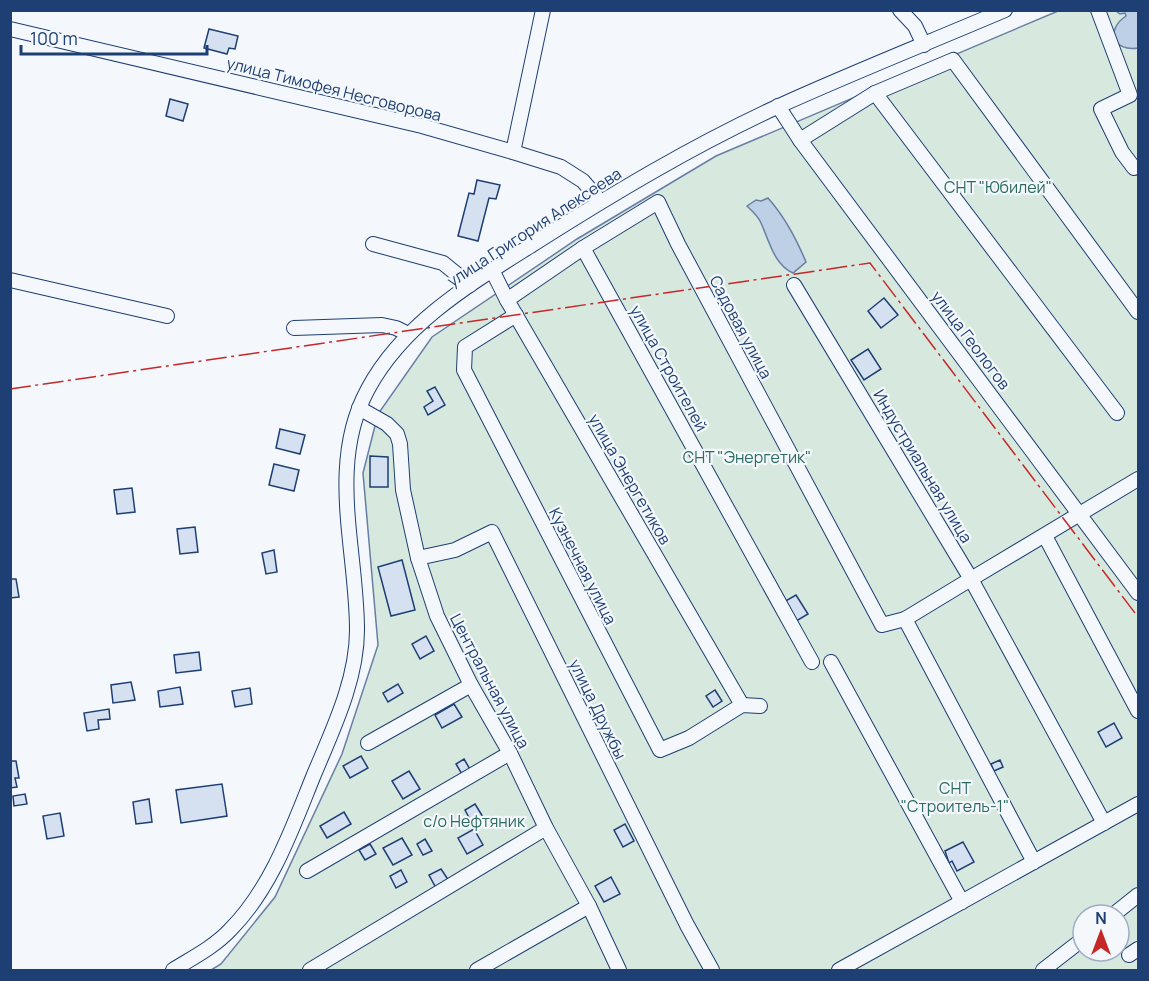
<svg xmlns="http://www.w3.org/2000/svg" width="1149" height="981" font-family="Manrope,sans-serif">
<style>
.green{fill:#d7e8df;stroke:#687fa3;stroke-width:1.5;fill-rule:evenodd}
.water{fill:#bed0e5;stroke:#687fa3;stroke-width:1.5}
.building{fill:#d5e0f0;stroke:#1d3f73;stroke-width:1.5}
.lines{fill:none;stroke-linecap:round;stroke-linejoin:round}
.minor-casing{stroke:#1d3f73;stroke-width:16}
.minor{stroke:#f4f7fb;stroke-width:14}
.power{stroke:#c62828;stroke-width:1.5;stroke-dasharray:21 4.5 3 4.5;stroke-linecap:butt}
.labels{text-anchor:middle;stroke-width:4.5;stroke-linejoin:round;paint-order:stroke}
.street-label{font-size:16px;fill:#1d3f73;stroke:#f4f7fb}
.park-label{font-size:16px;fill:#2c6c60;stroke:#f4f7fb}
</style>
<rect width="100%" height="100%" fill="#f4f7fb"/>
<path class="green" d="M 1058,11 L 1138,11 L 1138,970 L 211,970 L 221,964 L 275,897 L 342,754 L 378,645 L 363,473 L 378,414 L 432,337 L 577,239 L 716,156 ZM 1083,915 L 1119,915 L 1119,951 L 1083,951 Z"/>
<g class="water">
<path d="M 1116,11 L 1138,11 L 1138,48 C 1113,52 1105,30 1126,16 L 1125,13 L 1120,14 Z"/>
<path d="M 768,198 C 785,217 796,238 806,262 L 793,273 C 773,264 769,239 760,221 C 757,215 752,211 747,206 L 756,200 L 761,201 Z"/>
</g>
<g class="building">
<path d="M 209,29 L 238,36 L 235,49 L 229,48 L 227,54 L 204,48 Z"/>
<path d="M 170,99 L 188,104 L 183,121 L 166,116 Z"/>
<path d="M 477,180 L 500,185 L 496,199 L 489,198 L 478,241 L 458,236 L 469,193 L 474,194 Z"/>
<path d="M 884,298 L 898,315 L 881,328 L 868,311 Z"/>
<path d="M 868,349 L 881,369 L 864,380 L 851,360 Z"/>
<path d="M 435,387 L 445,405 L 428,415 L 424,407 L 433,401 L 427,391 Z"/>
<path d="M 280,429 L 305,435 L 300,454 L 276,448 Z"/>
<path d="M 370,456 L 388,457 L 388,487 L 370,487 Z"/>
<path d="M 274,464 L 299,470 L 294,491 L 269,485 Z"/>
<path d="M 132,488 L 135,512 L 117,514 L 114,490 Z"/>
<path d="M 195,527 L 198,552 L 180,554 L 177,529 Z"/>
<path d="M 274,550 L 277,572 L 266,574 L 262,553 Z"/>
<path d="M 402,560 L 415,610 L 391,616 L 378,567 Z"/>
<path d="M 10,579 L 16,579 L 19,597 L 10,598 Z"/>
<path d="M 796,595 L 808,614 L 793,623 L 782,603 Z"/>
<path d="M 426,636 L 434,651 L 420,659 L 412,644 Z"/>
<path d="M 199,652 L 201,670 L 176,673 L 174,655 Z"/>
<path d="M 131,682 L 135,700 L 113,703 L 111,685 Z"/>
<path d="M 398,684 L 403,693 L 388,702 L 383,693 Z"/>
<path d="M 180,687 L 183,704 L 160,707 L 158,691 Z"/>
<path d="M 250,688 L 252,704 L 235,707 L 232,691 Z"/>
<path d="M 715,690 L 722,701 L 713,707 L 706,696 Z"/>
<path d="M 454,704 L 462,717 L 442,728 L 435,715 Z"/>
<path d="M 109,709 L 110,719 L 98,720 L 99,729 L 87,731 L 84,713 Z"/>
<path d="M 1114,723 L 1122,738 L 1106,747 L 1098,732 Z"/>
<path d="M 361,756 L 368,768 L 350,778 L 343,766 Z"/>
<path d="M 464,759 L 471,771 L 463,776 L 456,764 Z"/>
<path d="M 1000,760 L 1003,767 L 994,771 L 991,764 Z"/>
<path d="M 10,761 L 16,761 L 19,778 L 15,778 L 17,787 L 10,788 Z"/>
<path d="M 409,771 L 420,789 L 403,799 L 392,781 Z"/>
<path d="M 222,784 L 227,816 L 181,823 L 176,790 Z"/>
<path d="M 25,794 L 27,804 L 14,806 L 13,796 Z"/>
<path d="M 149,799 L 152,822 L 136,824 L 133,802 Z"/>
<path d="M 475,804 L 483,817 L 472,823 L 465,810 Z"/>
<path d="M 344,812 L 351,824 L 327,838 L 320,826 Z"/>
<path d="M 60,813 L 64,836 L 47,839 L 43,816 Z"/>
<path d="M 625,824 L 634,841 L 623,847 L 614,830 Z"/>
<path d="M 474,829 L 483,845 L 467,854 L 458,838 Z"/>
<path d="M 402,838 L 412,855 L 393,865 L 383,848 Z"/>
<path d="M 425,839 L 432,851 L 423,855 L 417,844 Z"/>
<path d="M 963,842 L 974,862 L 957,871 L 952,861 L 949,863 L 945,851 Z"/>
<path d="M 370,844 L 376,854 L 365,860 L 359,850 Z"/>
<path d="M 441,869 L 449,881 L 436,888 L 429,875 Z"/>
<path d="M 401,870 L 407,882 L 396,888 L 390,876 Z"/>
<path d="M 611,877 L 620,894 L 604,902 L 595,886 Z"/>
</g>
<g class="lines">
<defs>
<g id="minor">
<path d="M 900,10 L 915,26 L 924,45"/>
<path d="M 1098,10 L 1130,95 L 1101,109 L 1122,152 L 1134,168"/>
<path d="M 10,29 L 422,126 L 513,152 L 561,167 L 583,181 L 600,201"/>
<path d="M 875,93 L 1117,413"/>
<path d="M 778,106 L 800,140 L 1138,593"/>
<path d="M 800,140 L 875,93 L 953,60 L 1138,312"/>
<path d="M 513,152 L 543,10"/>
<path d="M 373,244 L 443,263 L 470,285"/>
<path d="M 583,248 L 812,662"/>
<path d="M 492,270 L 507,300 L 742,705"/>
<path d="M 10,280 L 167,316"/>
<path d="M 507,300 L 583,248 L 658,202 L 678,244 L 882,625 L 905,619 L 971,579 L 794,285"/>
<path d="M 516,315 L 465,347 L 464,370 L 660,750 L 689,738 L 742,705 L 760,706"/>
<path d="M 294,328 L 382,325 L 396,328 L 408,334"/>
<path d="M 359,408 L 387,424 L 397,434 L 400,444 L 403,490 L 418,558 L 437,616 L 471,685 L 510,753 L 546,828 L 589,906 L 619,970"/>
<path d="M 1045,536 L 1138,711"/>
<path d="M 418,558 L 455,550 L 492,532 L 687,925 L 712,970"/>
<path d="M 905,619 L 1034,862"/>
<path d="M 831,662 L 962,902"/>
<path d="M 368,743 L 471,685"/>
<path d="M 1104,823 L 971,579 L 1138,479"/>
<path d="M 307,871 L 510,753"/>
<path d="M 1113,915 L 1138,895"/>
<path d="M 1129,955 L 1138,949"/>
<path d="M 173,970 C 192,958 214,947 230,930 C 271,889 292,829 313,777 C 332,731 357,681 357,630 C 357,550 327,464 368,389 C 404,322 473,282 535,243 C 614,193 694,145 779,106 C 854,72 930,42 1005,10"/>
<path d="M 310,970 L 546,828"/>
<path d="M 477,970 L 589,906"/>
<path d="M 839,970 L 1138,804"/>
<path d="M 1043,970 L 1083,939"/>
</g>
</defs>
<use href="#minor" class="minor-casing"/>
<use href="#minor" class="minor"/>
<path class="power" d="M 10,389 L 870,263 L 1138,617"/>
</g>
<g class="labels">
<g class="street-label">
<text transform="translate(334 89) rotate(14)" y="6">улица Тимофея Несговорова</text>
<text transform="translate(534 227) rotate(-33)" y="6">улица Григория Алексеева</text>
<text transform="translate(741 327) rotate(62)" y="6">Садовая улица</text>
<text transform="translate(971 340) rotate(53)" y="6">улица Геологов</text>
<text transform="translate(669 368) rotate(61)" y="6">улица Строителей</text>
<text transform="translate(923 466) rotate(59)" y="6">Индустриальная улица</text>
<text transform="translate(630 479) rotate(60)" y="6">улица Энергетиков</text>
<text transform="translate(583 566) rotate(63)" y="6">Кузнечная улица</text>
<text transform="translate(490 681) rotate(62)" y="6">Центральная улица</text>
<text transform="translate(598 709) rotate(64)" y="6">улица Дружбы</text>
</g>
<g class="park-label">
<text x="998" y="193">СНТ "Юбилей"</text>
<text x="747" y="463">СНТ "Энергетик"</text>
<text x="955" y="794">СНТ<tspan x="955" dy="18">"Строитель-1"</tspan></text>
<text x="474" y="827">с/о Нефтяник</text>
</g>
</g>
<rect width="1149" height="981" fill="none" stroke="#1d3f73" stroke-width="24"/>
<g transform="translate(1101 933)"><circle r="28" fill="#f4f7fb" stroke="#9eadc5" stroke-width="1.5"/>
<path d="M0-4.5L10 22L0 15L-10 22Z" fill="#c62828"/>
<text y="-9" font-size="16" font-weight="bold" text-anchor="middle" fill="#1d3f73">N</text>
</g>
<path d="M21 45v9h186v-9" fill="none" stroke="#1d3f73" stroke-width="3"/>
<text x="30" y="45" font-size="18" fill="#1d3f73" stroke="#f4f7fb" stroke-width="4.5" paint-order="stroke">100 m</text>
</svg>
